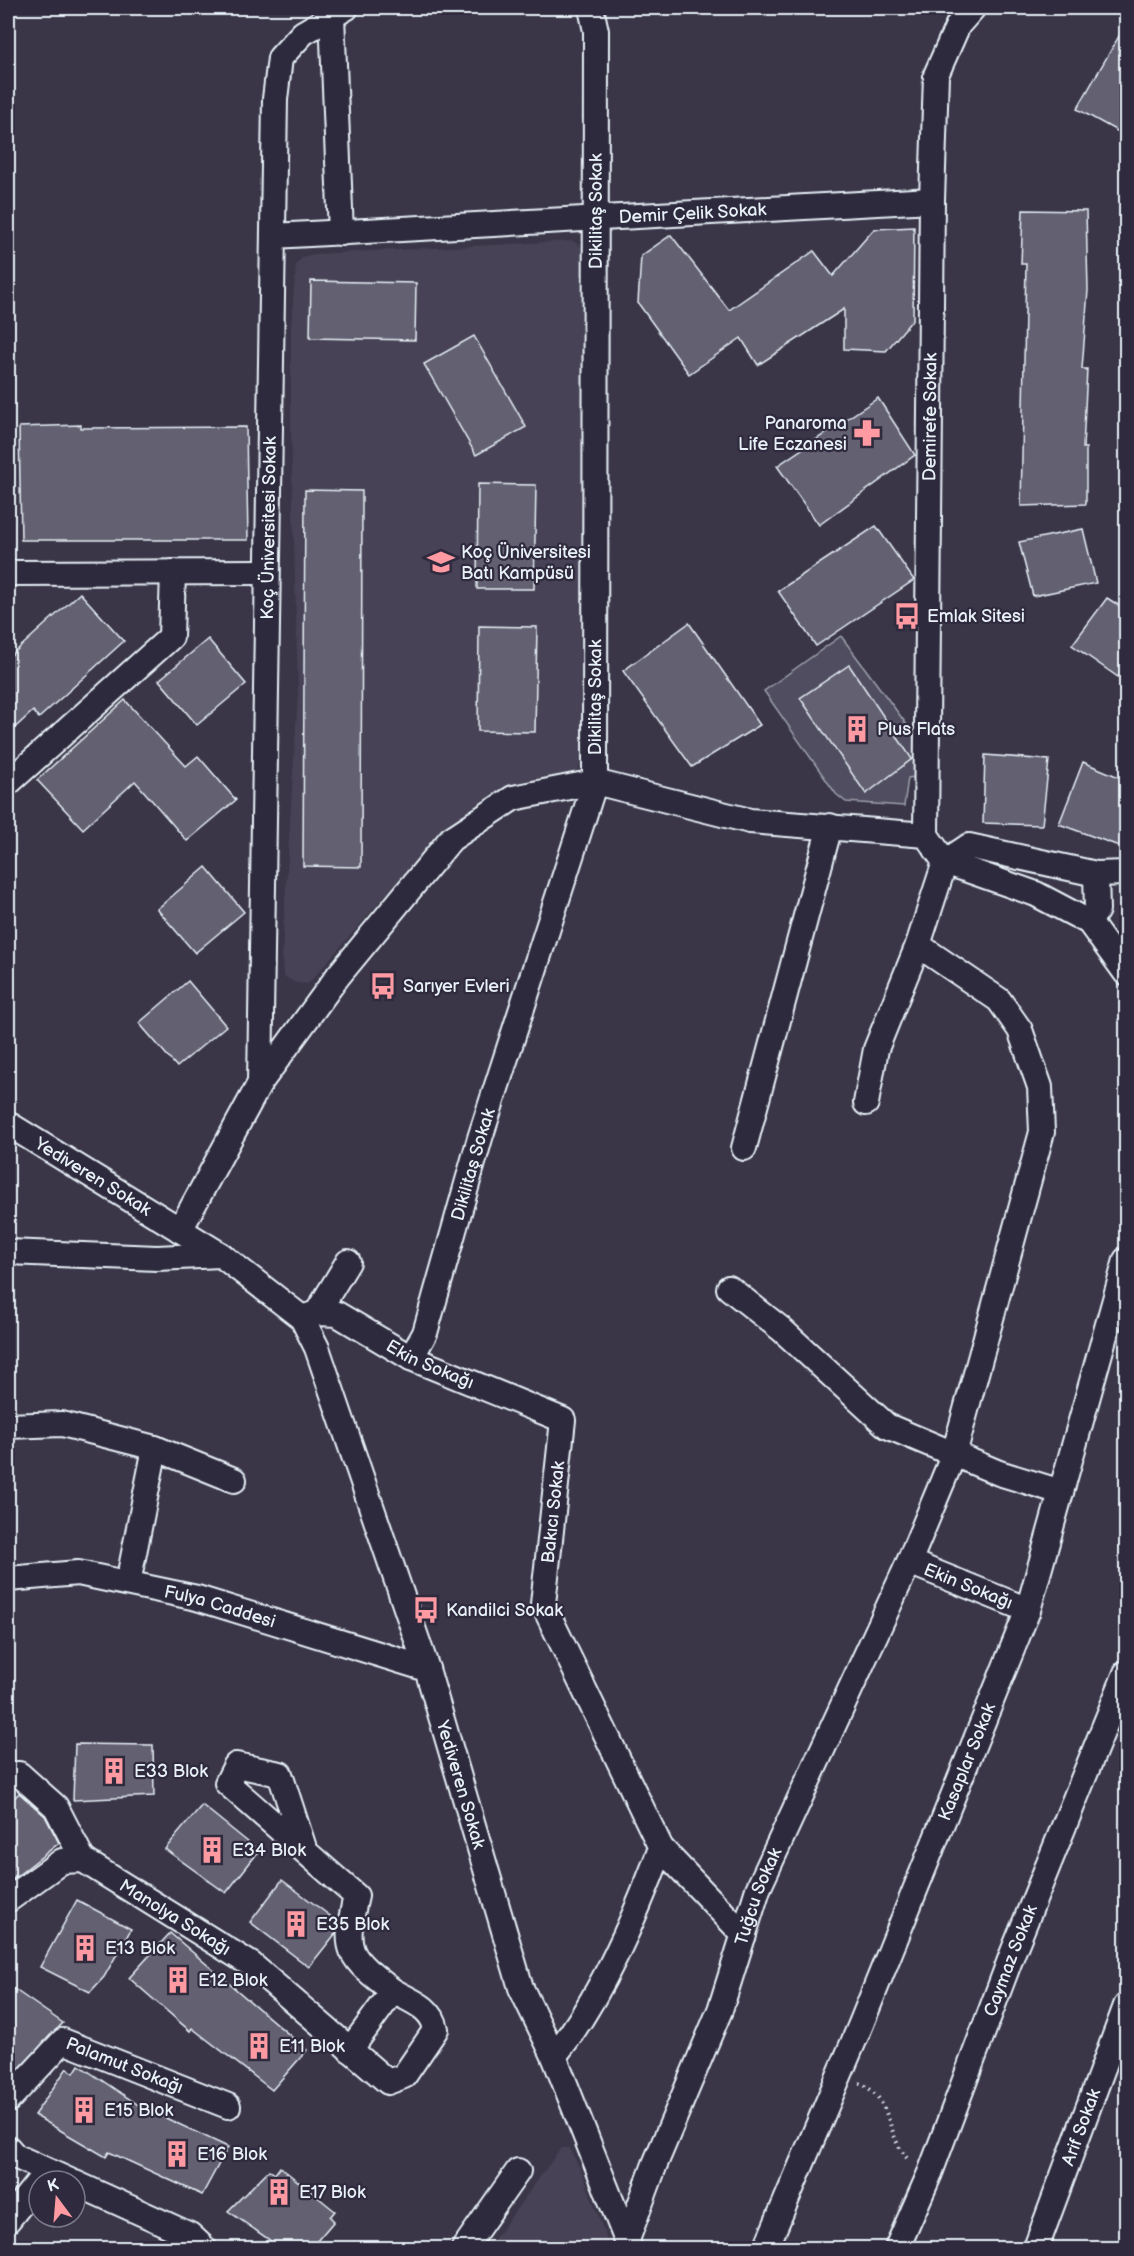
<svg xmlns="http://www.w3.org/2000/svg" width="1134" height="2256" font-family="'Balsamiq Sans',sans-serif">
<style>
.built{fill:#464354}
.green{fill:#504e5f;stroke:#9ca0ac;stroke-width:1.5}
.building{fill:#636171;stroke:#e8f1f8;stroke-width:1.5}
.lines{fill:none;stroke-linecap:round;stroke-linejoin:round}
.minor-casing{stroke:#e8f1f8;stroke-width:28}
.path{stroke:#e8f1f8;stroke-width:4;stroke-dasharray:1.5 4.5;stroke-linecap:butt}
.minor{stroke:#2f2a3d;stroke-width:24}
.labels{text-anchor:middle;stroke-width:4.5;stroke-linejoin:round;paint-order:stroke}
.street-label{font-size:18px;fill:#e8f1f8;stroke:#2f2a3d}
.poi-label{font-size:18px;fill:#e8f1f8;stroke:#2f2a3d;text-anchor:start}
</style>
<rect width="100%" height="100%" fill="#3a3648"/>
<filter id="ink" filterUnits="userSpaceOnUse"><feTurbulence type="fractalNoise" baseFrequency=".0167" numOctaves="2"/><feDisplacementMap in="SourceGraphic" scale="12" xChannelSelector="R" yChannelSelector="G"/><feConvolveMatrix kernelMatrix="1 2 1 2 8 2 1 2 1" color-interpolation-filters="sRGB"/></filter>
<g filter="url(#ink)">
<g class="built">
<path d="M 573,241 L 586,250 L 587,754 L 576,772 L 514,784 L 472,807 L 445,832 L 384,897 L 308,984 L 296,983 L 283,976 L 282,952 L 298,693 L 291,431 L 291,327 L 296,265 L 302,257 L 314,254 Z"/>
<path d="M 561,2148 L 569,2148 L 583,2174 L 610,2248 L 488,2248 Z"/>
</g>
<path class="green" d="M 841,636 L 919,741 L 915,777 L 908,778 L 904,806 L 846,802 L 836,794 L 764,691 Z"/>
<g class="building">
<path d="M 1126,24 L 1126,136 L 1077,109 Z"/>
<path d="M 1023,210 L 1086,211 L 1088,290 L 1082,369 L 1087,369 L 1083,448 L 1086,448 L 1086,504 L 1021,506 L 1026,264 L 1021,264 Z"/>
<path d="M 914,227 L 913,319 L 886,351 L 844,349 L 844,309 L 758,365 L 741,338 L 689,374 L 638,303 L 641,256 L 671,235 L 729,310 L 814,251 L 833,276 L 874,229 Z"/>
<path d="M 311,281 L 416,283 L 415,340 L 310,338 Z"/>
<path d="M 474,336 L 526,427 L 476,455 L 424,364 Z"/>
<path d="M 878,398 L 915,455 L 819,525 L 777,466 Z"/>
<path d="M 81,425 L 81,428 L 246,427 L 248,540 L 21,540 L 19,427 Z"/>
<path d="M 478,484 L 536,485 L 534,589 L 477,589 Z"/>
<path d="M 305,490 L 362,491 L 361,867 L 303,866 Z"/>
<path d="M 876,526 L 914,580 L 816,646 L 778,591 Z"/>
<path d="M 1083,529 L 1096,583 L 1033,596 L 1019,542 Z"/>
<path d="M 80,593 L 124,641 L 39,718 L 33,711 L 8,734 L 8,658 Z"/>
<path d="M 1107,598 L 1126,610 L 1126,666 L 1118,677 L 1072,645 Z"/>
<path d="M 689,623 L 760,725 L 692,767 L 623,671 Z"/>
<path d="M 479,626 L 537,627 L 535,732 L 478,731 Z"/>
<path d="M 208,639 L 246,684 L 197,725 L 159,680 Z"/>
<path d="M 849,665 L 912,759 L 866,794 L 800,698 Z"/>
<path d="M 125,700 L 186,766 L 198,756 L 236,800 L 187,841 L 135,781 L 83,829 L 37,780 Z"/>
<path d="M 985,755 L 1049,760 L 1042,825 L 983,823 Z"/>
<path d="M 1083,762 L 1126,780 L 1126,826 L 1119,846 L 1059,824 Z"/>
<path d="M 206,867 L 244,912 L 195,953 L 157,909 Z"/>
<path d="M 188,981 L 226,1026 L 177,1067 L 139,1023 Z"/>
<path d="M 75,1744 L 153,1745 L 154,1796 L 73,1800 Z"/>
<path d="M 19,1793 L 45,1816 L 59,1843 L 8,1883 L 8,1805 Z"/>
<path d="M 202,1805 L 259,1851 L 226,1893 L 165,1849 Z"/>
<path d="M 282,1880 L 337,1921 L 336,1933 L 309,1967 L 250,1922 Z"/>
<path d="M 77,1900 L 131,1929 L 104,1977 L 90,1992 L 40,1967 Z"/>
<path d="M 170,1933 L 307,2050 L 272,2090 L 192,2028 L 190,2031 L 129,1978 Z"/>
<path d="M 8,1985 L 63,2023 L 8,2080 Z"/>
<path d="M 79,2065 L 140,2106 L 228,2147 L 202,2195 L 109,2152 L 106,2157 L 34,2115 L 67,2068 L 74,2073 Z"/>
<path d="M 280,2167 L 335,2211 L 330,2217 L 334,2221 L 311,2248 L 281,2248 L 228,2211 L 269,2170 L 275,2174 Z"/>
</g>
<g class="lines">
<defs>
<g id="minor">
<path d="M 332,16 L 341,233"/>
<path id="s1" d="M 273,236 L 932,200"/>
<path d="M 8,573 L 267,572"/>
<path d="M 8,783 L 171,637 L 173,572"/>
<path id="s2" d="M 926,835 L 932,200 L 936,75 L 958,25 L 973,8"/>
<path d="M 945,862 L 1036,894 L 1089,922 L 1126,973"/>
<path d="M 945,862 L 969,846 L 1096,874 L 1126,873"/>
<path d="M 1089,922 L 1097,910 L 1096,874"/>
<path id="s3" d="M 260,1083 L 275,99 L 280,58 L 303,33 L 346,8"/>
<path id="s4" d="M 8,1124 L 221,1255 L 302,1318 L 317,1348 L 427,1669 L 521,1988 L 554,2056 L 629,2246"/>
<path d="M 744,1148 L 830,826"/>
<path d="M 180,1230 L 260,1083 L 338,976 L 451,839 L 513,798 L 595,782 L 750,821 L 926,835 L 945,862 L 918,945 L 876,1049 L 866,1103"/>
<path d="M 8,1252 L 157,1258 L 221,1255"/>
<path d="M 729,1288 L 781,1329 L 887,1426 L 999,1473 L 1061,1492"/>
<path d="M 317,1313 L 348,1262"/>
<path id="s5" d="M 302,1318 L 317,1313 L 337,1314 L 411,1358 L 563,1420 L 543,1604 L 661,1848 L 744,1935"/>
<path id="s6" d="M 411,1358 L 425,1333 L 480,1138 L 595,782 L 596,31 L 591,8"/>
<path d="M 8,1426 L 62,1424 L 155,1448 L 234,1480"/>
<path id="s7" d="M 909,1562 L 1028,1610"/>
<path id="s8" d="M 8,1579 L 78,1573 L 197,1598 L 427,1669"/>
<path d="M 128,1583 L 155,1448"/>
<path d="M 8,1775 L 19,1774 L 56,1807 L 83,1860"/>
<path d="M 305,1851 L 280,1774 L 236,1765 L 227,1783 L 356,1896 C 343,1952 347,1956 393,1991 L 350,2050"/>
<path id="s9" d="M 8,1900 L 62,1861 L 83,1860 L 252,1965 L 388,2082 L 404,2076 L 436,2029 C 432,2007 411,2001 393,1991"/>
<path d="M 554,2056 C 600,2001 636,1915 661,1848"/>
<path id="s10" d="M 8,2100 L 63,2041 L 228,2106"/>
<path d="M 8,2148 L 15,2156 L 70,2181"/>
<path d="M 75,2183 L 190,2235 L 204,2248"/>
<path d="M 8,2220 L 47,2171"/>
<path id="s11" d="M 627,2240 L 655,2164 L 720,2010 L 758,1889 L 909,1562 L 954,1454 L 1042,1132 L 1040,1087 L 1020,1030 L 999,1000 L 918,945"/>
<path d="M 464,2248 L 518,2171"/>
<path id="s12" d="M 766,2248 L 861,2024 L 1028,1610 L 1126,1260"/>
<path id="s13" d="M 897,2248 L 930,2173 L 1013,1952 L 1126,1673"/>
<path id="s14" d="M 1036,2248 L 1126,2006"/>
</g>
</defs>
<use href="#minor" class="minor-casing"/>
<path class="path" d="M 859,2083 C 894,2097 885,2138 910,2161"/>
<use href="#minor" class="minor"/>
</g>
</g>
<defs>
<symbol id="pharmacy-bare" viewBox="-9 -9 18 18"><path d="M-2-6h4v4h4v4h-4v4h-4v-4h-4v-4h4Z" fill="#ff9aa2" stroke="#2f2a3d" stroke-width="2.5" paint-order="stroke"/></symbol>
<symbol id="university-bare" viewBox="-9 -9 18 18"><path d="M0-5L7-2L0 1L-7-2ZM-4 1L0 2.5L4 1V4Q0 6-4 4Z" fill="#ff9aa2" stroke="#2f2a3d" stroke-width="2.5" paint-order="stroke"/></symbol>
<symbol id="bus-bare" viewBox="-9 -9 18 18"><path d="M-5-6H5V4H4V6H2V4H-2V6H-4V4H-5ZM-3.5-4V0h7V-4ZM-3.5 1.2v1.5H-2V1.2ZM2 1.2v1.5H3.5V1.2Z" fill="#ff9aa2" stroke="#2f2a3d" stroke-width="2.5" paint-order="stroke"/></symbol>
<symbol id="building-bare" viewBox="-9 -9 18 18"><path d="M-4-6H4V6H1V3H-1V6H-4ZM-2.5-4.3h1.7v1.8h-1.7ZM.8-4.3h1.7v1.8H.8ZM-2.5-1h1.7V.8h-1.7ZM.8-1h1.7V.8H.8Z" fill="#ff9aa2" stroke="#2f2a3d" stroke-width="2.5" paint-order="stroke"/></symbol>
</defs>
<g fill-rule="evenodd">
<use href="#pharmacy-bare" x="848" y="414" width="38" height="38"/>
<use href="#university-bare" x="422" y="543" width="38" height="38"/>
<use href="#bus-bare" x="888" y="597" width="38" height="38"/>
<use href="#building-bare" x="838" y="710" width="38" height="38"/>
<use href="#bus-bare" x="364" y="967" width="38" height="38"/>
<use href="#bus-bare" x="407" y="1591" width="38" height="38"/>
<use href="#building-bare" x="95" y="1752" width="38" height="38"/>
<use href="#building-bare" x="193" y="1831" width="38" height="38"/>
<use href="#building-bare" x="277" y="1905" width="38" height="38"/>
<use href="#building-bare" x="66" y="1929" width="38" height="38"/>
<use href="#building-bare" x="159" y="1961" width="38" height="38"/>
<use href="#building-bare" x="240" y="2027" width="38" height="38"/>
<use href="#building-bare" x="65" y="2091" width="38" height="38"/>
<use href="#building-bare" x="158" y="2135" width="38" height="38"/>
<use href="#building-bare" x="260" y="2173" width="38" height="38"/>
</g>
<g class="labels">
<g class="street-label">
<text dy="6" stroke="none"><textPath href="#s6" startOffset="1176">Dikilitaş Sokak</textPath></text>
<text dy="6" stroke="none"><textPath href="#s1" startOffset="420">Demir Çelik Sokak</textPath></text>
<text dy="6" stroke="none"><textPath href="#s2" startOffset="418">Demirefe Sokak</textPath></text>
<text dy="6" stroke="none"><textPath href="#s3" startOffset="555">Koç Üniversitesi Sokak</textPath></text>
<text dy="6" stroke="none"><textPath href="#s6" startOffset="690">Dikilitaş Sokak</textPath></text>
<text dy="6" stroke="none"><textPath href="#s6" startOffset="204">Dikilitaş Sokak</textPath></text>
<text dy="6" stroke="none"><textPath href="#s4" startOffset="100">Yediveren Sokak</textPath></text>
<text dy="6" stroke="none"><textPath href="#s5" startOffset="142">Ekin Sokağı</textPath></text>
<text transform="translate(553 1512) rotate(-84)" y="6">Bakıcı Sokak</text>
<text dy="6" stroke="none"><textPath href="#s7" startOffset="64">Ekin Sokağı</textPath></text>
<text dy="6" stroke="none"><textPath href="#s8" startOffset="216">Fulya Caddesi</textPath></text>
<text dy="6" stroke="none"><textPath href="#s12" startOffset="526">Kasaplar Sokak</textPath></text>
<text dy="6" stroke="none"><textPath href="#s4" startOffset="846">Yediveren Sokak</textPath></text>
<text dy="6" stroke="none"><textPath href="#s11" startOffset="368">Tuğcu Sokak</textPath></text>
<text dy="6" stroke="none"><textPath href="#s9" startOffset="196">Manolya Sokağı</textPath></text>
<text dy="6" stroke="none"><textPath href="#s13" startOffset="309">Caymaz Sokak</textPath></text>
<text dy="6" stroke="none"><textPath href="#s10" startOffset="147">Palamut Sokağı</textPath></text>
<text dy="6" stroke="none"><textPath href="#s14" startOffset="129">Arif Sokak</textPath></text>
</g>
<g class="poi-label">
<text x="847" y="429" text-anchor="end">Panaroma<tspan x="847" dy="21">Life Eczanesi</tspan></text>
<text x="461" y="558">Koç Üniversitesi<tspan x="461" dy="21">Batı Kampüsü</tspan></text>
<text x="927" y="622">Emlak Sitesi</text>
<text x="877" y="735">Plus Flats</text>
<text x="403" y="992">Sarıyer Evleri</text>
<text x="446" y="1616">Kandilci Sokak</text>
<text x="134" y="1777">E33 Blok</text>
<text x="232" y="1856">E34 Blok</text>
<text x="316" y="1930">E35 Blok</text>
<text x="105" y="1954">E13 Blok</text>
<text x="198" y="1986">E12 Blok</text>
<text x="279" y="2052">E11 Blok</text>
<text x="104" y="2116">E15 Blok</text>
<text x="197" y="2160">E16 Blok</text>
<text x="299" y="2198">E17 Blok</text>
</g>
</g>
<rect width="1134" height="2256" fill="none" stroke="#2f2a3d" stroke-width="30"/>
<rect x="15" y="15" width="1104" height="2226" fill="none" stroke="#e8f1f8" stroke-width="2" filter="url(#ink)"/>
<g transform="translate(57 2199) rotate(344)"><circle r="28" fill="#2f2a3d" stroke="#797a88" stroke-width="1.5"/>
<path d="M0-4.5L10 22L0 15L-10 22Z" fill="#ff9aa2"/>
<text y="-9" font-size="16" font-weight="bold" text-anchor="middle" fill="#e8f1f8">K</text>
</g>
</svg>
